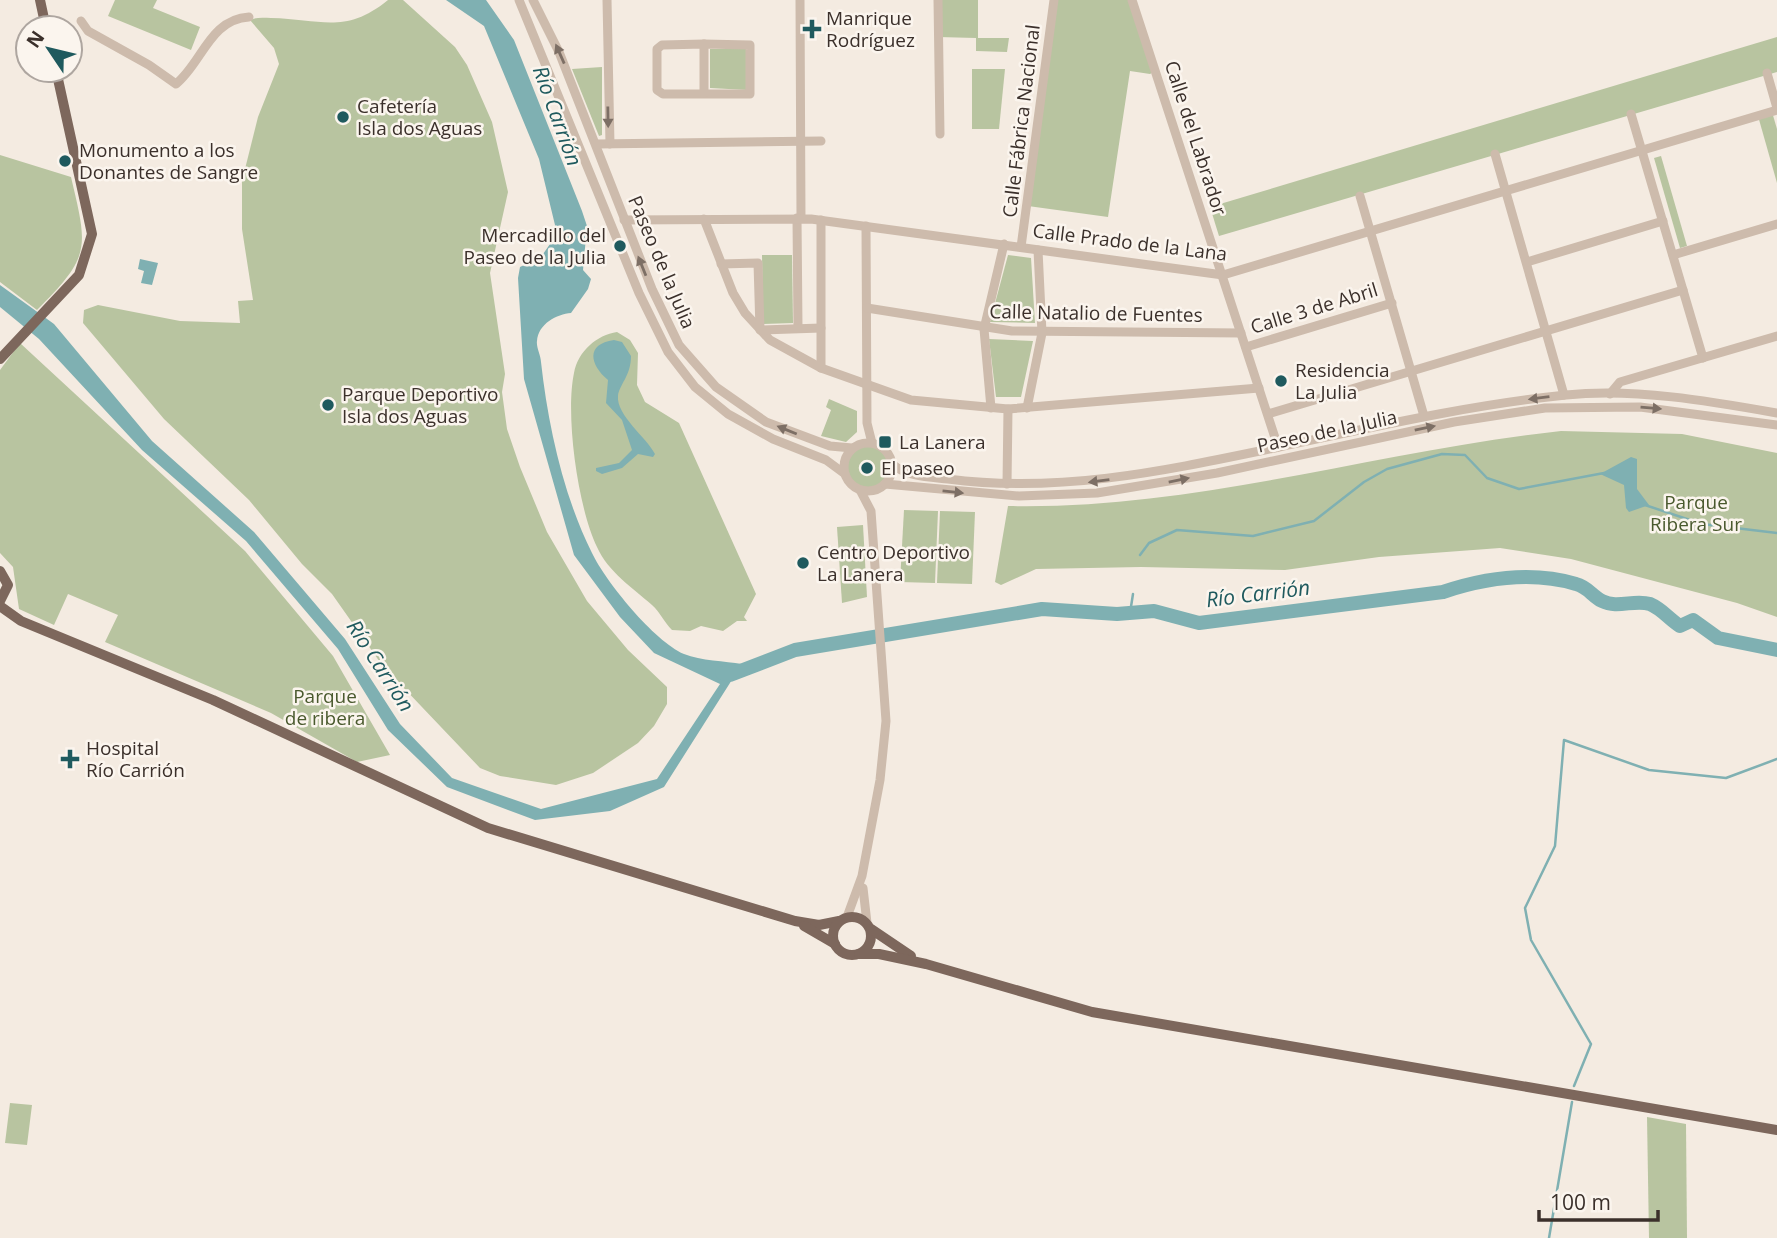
<svg xmlns="http://www.w3.org/2000/svg" width="1777" height="1238" font-family="'Open Sans',sans-serif">
<style>
.green{fill:#b8c4a0}
.water{fill:#7fb0b2}
.lines{fill:none;stroke-linecap:round;stroke-linejoin:round}
.stream{stroke:#7fb0b2;stroke-width:2.5}
.river{stroke:#7fb0b2;stroke-width:14}
.minor{stroke:#cdbbac;stroke-width:9}
.major{stroke:#7d675c;stroke-width:10}
.oneway{fill:#7d6f65}
.poi-dot{fill:#1f5a5e;stroke:#fbf5ee;stroke-width:2.5}
.labels{text-anchor:middle;stroke-width:5;stroke-linejoin:round;paint-order:stroke}
.poi-label{font-size:19px;fill:#3b302b;stroke:#fbf5ee;text-anchor:start}
.street-label{font-size:19px;fill:#3b302b;stroke:#fbf5ee}
.park-label{font-size:19px;fill:#4a5a2e;stroke:#fbf5ee}
.water-label{font-size:21px;font-style:italic;fill:#1f5a5e;stroke:#fbf5ee}
</style>
<rect width="100%" height="100%" fill="#f4ebe1"/>
<g class="green">
<path d="M 115,0 L 157,0 L 153,8 L 200,27 L 191,50 L 108,16 Z"/>
<path d="M 388,0 L 403,0 L 455,47 L 467,65 L 492,122 L 508,192 L 490,273 L 505,374 L 502,392 L 507,429 L 520,467 L 547,532 L 587,601 L 628,650 L 667,687 L 667,704 L 654,726 L 638,743 L 593,773 L 556,785 L 500,776 L 480,768 L 382,665 L 332,594 L 302,564 L 249,500 L 164,419 L 83,323 L 84,310 L 98,305 L 180,321 L 240,323 L 238,301 L 253,300 L 242,229 L 242,181 L 258,117 L 279,64 L 274,48 L 250,20 C 256,17 264,18 271,18 C 321,19 345,35 388,0 Z"/>
<path d="M 938,0 L 978,0 L 978,38 L 1009,38 L 1007,52 L 976,51 L 976,38 L 938,37 Z"/>
<path d="M 1054,0 L 1132,0 L 1155,71 L 1150,74 L 1130,71 L 1108,217 L 1028,206 Z"/>
<path d="M 1777,37 L 1777,72 L 1219,236 L 1210,207 Z"/>
<path d="M 710,49 L 746,49 L 747,90 L 710,88 Z"/>
<path d="M 602,67 L 602,135 L 599,136 L 572,69 Z"/>
<path d="M 972,69 L 1005,69 L 999,129 L 972,129 Z"/>
<path d="M 1772,112 L 1777,129 L 1777,183 L 1758,116 Z"/>
<path d="M 0,155 L 71,177 C 88,249 91,256 37,310 L 0,282 Z"/>
<path d="M 1661,156 L 1687,246 L 1680,248 L 1654,158 Z"/>
<path d="M 762,255 L 792,255 L 793,323 L 763,324 Z"/>
<path d="M 1008,255 L 1031,258 L 1035,323 L 990,322 Z"/>
<path d="M 617,332 L 630,340 L 638,353 L 637,385 L 645,402 L 679,423 L 756,594 L 744,617 L 747,621 L 737,621 L 723,631 L 701,626 L 690,631 L 672,630 C 664,622 660,612 652,605 C 633,588 608,572 597,547 C 578,508 565,416 574,373 C 578,351 597,335 617,332 Z"/>
<path d="M 989,339 L 1033,341 L 1021,397 L 996,397 Z"/>
<path d="M 20,343 L 245,551 L 333,656 L 390,755 L 357,762 L 271,713 L 105,642 L 118,615 L 68,594 L 54,625 L 19,609 L 13,567 L 0,553 L 0,370 Z"/>
<path d="M 829,399 L 857,411 L 857,432 L 846,442 L 821,436 L 831,410 L 826,407 Z"/>
<path d="M 1561,431 L 1682,434 L 1777,453 L 1777,617 L 1737,603 L 1571,559 L 1500,548 L 1379,557 L 1285,570 L 1141,567 L 1036,569 L 1001,585 L 995,582 L 1008,506 C 1195,510 1376,451 1561,431 Z"/>
<circle cx="868" cy="467" r="24"/>
<path d="M 904,510 L 938,511 L 935,583 L 900,582 Z"/>
<path d="M 940,511 L 975,512 L 972,584 L 937,583 Z"/>
<path d="M 863,525 L 867,597 L 842,603 L 837,527 Z"/>
<path d="M 10,1103 L 32,1105 L 27,1145 L 5,1143 Z"/>
<path d="M 1647,1117 L 1686,1124 L 1687,1238 L 1649,1238 Z"/>
</g>
<g class="water">
<path d="M 446,0 L 486,0 L 514,40 L 582,211 L 587,226 L 583,270 L 591,279 L 588,289 L 571,313 C 557,314 538,324 537,341 C 536,347 541,356 541,362 C 548,425 563,495 592,553 C 606,582 654,641 684,654 C 701,661 725,661 742,664 L 664,787 L 610,811 L 535,820 L 447,787 L 388,730 L 338,649 L 246,541 L 142,450 L 39,339 L 0,307 L 0,285 L 54,324 L 152,441 L 254,532 L 345,639 L 400,724 L 452,778 L 541,809 L 657,779 L 720,684 L 654,653 L 620,617 L 574,555 L 524,379 L 518,278 L 520,267 L 541,257 L 550,244 L 555,225 L 539,159 L 484,26 Z"/>
<path d="M 140,259 L 158,263 L 152,285 L 141,283 L 144,271 L 138,269 Z"/>
<path d="M 614,340 L 622,342 L 631,356 C 631,376 619,385 618,396 C 616,415 647,438 655,454 L 653,457 L 638,454 L 622,468 L 602,474 L 596,471 L 596,468 L 619,463 L 632,450 L 622,420 L 606,403 L 608,380 C 590,365 585,344 614,340 Z"/>
<path d="M 1631,457 L 1637,459 L 1637,489 L 1649,505 L 1629,512 L 1626,508 L 1624,485 L 1600,474 Z"/>
</g>
<g class="lines">
<g class="stream">
<path d="M 1645,505 L 1702,524 L 1777,533"/>
<path d="M 1140,555 L 1149,543 L 1177,530 L 1253,536 L 1314,521 L 1364,482 L 1387,469 L 1442,454 L 1465,455 L 1487,478 L 1519,489 L 1604,473"/>
<path d="M 1130,613 L 1133,594"/>
<path d="M 1574,1086 L 1591,1044 L 1531,940 L 1525,908 L 1555,846 L 1564,740 L 1649,770 L 1726,778 L 1777,759"/>
<path d="M 1549,1238 L 1572,1102"/>
</g>
<path class="river" d="M 722,673 L 730,675 L 795,650 L 1042,609 L 1117,614 L 1154,611 L 1199,623 L 1443,592 C 1485,578 1532,571 1576,584 C 1588,587 1592,596 1602,601 C 1618,609 1634,599 1650,604 C 1662,609 1669,619 1680,626 L 1693,620 L 1718,638 L 1777,650"/>
<g class="minor">
<path d="M 519,0 L 639,293 L 668,352 L 695,387 L 728,414 L 773,439 L 826,460 L 845,474"/>
<path d="M 533,0 L 559,52 L 652,289 L 679,345 L 716,387 L 766,422 L 830,446 L 852,448"/>
<path d="M 607,0 L 610,144"/>
<path d="M 800,0 L 801,218"/>
<path d="M 938,0 L 940,134"/>
<path d="M 1132,0 L 1278,447"/>
<path d="M 81,21 L 88,31 L 149,65 L 176,84 C 202,63 210,19 249,17"/>
<path d="M 704,44 L 750,45 L 750,94 L 663,94 L 657,90 L 657,49 L 662,45 Z"/>
<path d="M 704,44 L 704,93"/>
<path d="M 1767,73 L 1777,108"/>
<path d="M 1631,114 L 1703,358"/>
<path d="M 597,144 L 821,141"/>
<path d="M 1495,154 L 1564,395"/>
<path d="M 1360,196 L 1424,416"/>
<path d="M 797,218 L 798,328"/>
<path d="M 704,219 L 733,293 L 745,313 L 770,340 L 821,368 L 911,400 L 1008,409 L 1259,388"/>
<path d="M 624,220 L 811,219 L 1223,275 L 1777,110"/>
<path d="M 866,226 L 867,423 L 872,443"/>
<path d="M 1021,247 L 1054,0"/>
<path d="M 1673,255 L 1777,224"/>
<path d="M 1527,262 L 1663,221"/>
<path d="M 721,264 L 758,263 L 760,330 L 821,328"/>
<path d="M 867,308 L 1012,331 L 1241,333"/>
<path d="M 1246,347 L 1392,303"/>
<path d="M 821,368 L 821,220"/>
<path d="M 1610,394 L 1620,382 L 1777,336"/>
<path d="M 991,408 L 984,329 L 1004,244"/>
<path d="M 1027,408 L 1042,333 L 1038,250"/>
<path d="M 1268,414 L 1683,290"/>
<circle cx="868" cy="467" r="24"/>
<path d="M 892,464 C 907,477 929,477 948,479 C 1061,494 1168,470 1279,447 C 1374,427 1469,405 1566,395 C 1635,388 1709,401 1777,413"/>
<path d="M 885,484 L 1019,496 L 1097,493 L 1217,473 L 1454,422 L 1545,408 L 1640,407 L 1777,425"/>
<path d="M 1007,484 L 1008,409"/>
<path d="M 863,888 L 867,923"/>
<path d="M 847,917 L 862,876 L 880,780 L 886,721 L 871,511 L 860,490"/>
</g>
<g class="major">
<path d="M 40,0 L 46,28"/>
<path d="M 0,359 L 79,275 L 92,234 L 56,70"/>
<path d="M 0,571 L 8,585 L 0,601"/>
<path d="M 0,606 L 21,621 L 213,700 L 488,828 L 795,921 L 819,925 L 839,921"/>
<circle cx="852" cy="936" r="19"/>
<path d="M 804,926 L 835,944"/>
<path d="M 871,929 L 911,956"/>
<path d="M 859,954 L 879,954 L 926,964 L 1092,1012 L 1777,1130"/>
</g>
</g>
<defs><path id="oneway-solid" d="M-6-.8H1V-3.2L6.5 0L1 3.2V.8H-6Z" transform="scale(1.75)"/></defs>
<g class="oneway">
<use href="#oneway-solid" transform="translate(560 54) rotate(-114)"/>
<use href="#oneway-solid" transform="translate(608 117) rotate(89)"/>
<use href="#oneway-solid" transform="translate(642 266) rotate(-112)"/>
<use href="#oneway-solid" transform="translate(1539 398) rotate(173)"/>
<use href="#oneway-solid" transform="translate(1651 408) rotate(5)"/>
<use href="#oneway-solid" transform="translate(1425 428) rotate(-12)"/>
<use href="#oneway-solid" transform="translate(787 430) rotate(-158)"/>
<use href="#oneway-solid" transform="translate(1179 480) rotate(-11)"/>
<use href="#oneway-solid" transform="translate(1099 481) rotate(173)"/>
<use href="#oneway-solid" transform="translate(953 492) rotate(6)"/>
</g>
<g class="poi-dot">
<path d="M808.5 18.5h7v7h7v7h-7v7h-7v-7h-7v-7h7z"/>
<circle cx="343" cy="117" r="7"/>
<circle cx="65" cy="161" r="7"/>
<circle cx="620" cy="246" r="7"/>
<circle cx="1281" cy="381" r="7"/>
<circle cx="328" cy="405" r="7"/>
<rect x="878" y="435" width="14" height="14" rx="3.5"/>
<circle cx="867" cy="468" r="7"/>
<circle cx="803" cy="563" r="7"/>
<path d="M66.5 748.5h7v7h7v7h-7v7h-7v-7h-7v-7h7z"/>
</g>
<g class="labels">
<g class="poi-label">
<text x="826" y="25">Manrique<tspan x="826" dy="22">Rodríguez</tspan></text>
<text x="357" y="113">Cafetería<tspan x="357" dy="22">Isla dos Aguas</tspan></text>
<text x="79" y="157">Monumento a los<tspan x="79" dy="22">Donantes de Sangre</tspan></text>
<text x="606" y="242" text-anchor="end">Mercadillo del<tspan x="606" dy="22">Paseo de la Julia</tspan></text>
<text x="1295" y="377">Residencia<tspan x="1295" dy="22">La Julia</tspan></text>
<text x="342" y="401">Parque Deportivo<tspan x="342" dy="22">Isla dos Aguas</tspan></text>
<text x="899" y="449">La Lanera</text>
<text x="881" y="475">El paseo</text>
<text x="817" y="559">Centro Deportivo<tspan x="817" dy="22">La Lanera</tspan></text>
<text x="86" y="755">Hospital<tspan x="86" dy="22">Río Carrión</tspan></text>
</g>
<g class="street-label">
<text transform="translate(1021 121) rotate(-83)" y="7">Calle Fábrica Nacional</text>
<text transform="translate(1196 138) rotate(72)" y="7">Calle del Labrador</text>
<text transform="translate(1130 242) rotate(7)" y="7">Calle Prado de la Lana</text>
<text transform="translate(662 262) rotate(67)" y="7">Paseo de la Julia</text>
<text transform="translate(1314 308) rotate(-17)" y="7">Calle 3 de Abril</text>
<text transform="translate(1096 313) rotate(1)" y="7">Calle Natalio de Fuentes</text>
<text transform="translate(1327 431) rotate(-12)" y="7">Paseo de la Julia</text>
</g>
<g class="park-label">
<text x="1696" y="509">Parque<tspan x="1696" dy="22">Ribera Sur</tspan></text>
<text x="325" y="703">Parque<tspan x="325" dy="22">de ribera</tspan></text>
</g>
<g class="water-label">
<text transform="translate(557 116) rotate(70)" y="7">Río Carrión</text>
<text transform="translate(1258 594) rotate(-7)" y="7">Río Carrión</text>
<text transform="translate(380 666) rotate(57)" y="7">Río Carrión</text>
</g>
</g>
<g transform="translate(49 49) rotate(305)"><circle r="33" fill="#fbf5ee" stroke="#aea6a0" stroke-width="2"/>
<path d="M0-5L12 26L0 18L-12 26Z" fill="#1f5a5e"/>
<text y="-10" font-size="19" font-weight="bold" text-anchor="middle" fill="#3b302b">N</text>
</g>
<path d="M1539 1210v10h119v-10" fill="none" stroke="#3b302b" stroke-width="3.5"/>
<text x="1550" y="1210" font-size="21" fill="#3b302b" stroke="#fbf5ee" stroke-width="5" paint-order="stroke">100 m</text>
</svg>
